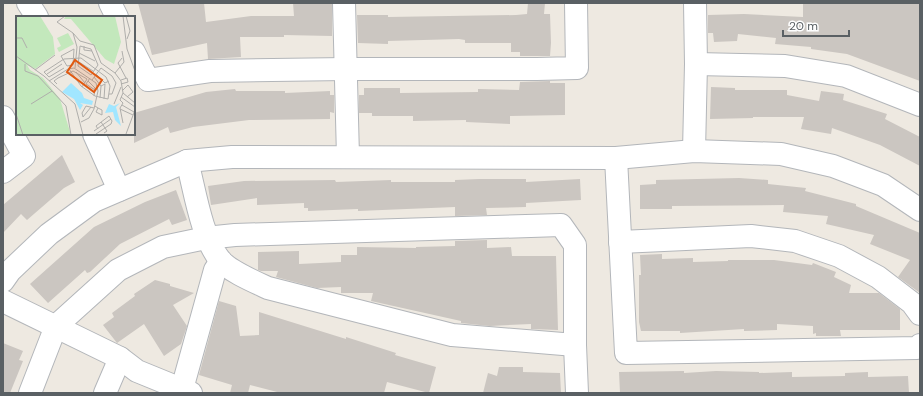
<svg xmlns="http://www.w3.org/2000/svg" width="923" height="396" font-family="'DM Sans',sans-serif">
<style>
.building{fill:#cbc6c1}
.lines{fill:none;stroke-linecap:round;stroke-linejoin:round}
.minor-casing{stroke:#b3b6ba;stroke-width:24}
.minor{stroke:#fff;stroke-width:22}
.inset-road{fill:none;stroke:#afaeab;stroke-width:1}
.view{fill:#e15910;fill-opacity:0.15;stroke:#e15910;stroke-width:2}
.inset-edge{fill:none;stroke:#5a6064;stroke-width:2}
</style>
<rect width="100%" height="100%" fill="#eee9e1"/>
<g class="building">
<path d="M 138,3 L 204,3 L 206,22 L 251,16 L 294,16 L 293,3 L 332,3 L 332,36 L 284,35 L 284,37 L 240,37 L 241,57 L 208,59 L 207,43 L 152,55 Z"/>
<path d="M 528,3 L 545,3 L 544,14 L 550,14 L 551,43 L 550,56 L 520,56 L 520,52 L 511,52 L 511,43 L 465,43 L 465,40 L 459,39 L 388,41 L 388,44 L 358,43 L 357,15 L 388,15 L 388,17 L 516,15 L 527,14 Z"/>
<path d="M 803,3 L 920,3 L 920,81 L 847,54 L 811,49 L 811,47 L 775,44 L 776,38 L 738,34 L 737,41 L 714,42 L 713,33 L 708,33 L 708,15 L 744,14 L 803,17 Z"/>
<path d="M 550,81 L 550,83 L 565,83 L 565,115 L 510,116 L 510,124 L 466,122 L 466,120 L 413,121 L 413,116 L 372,116 L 372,113 L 359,113 L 359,95 L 364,95 L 364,88 L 400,88 L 400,93 L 478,92 L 478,89 L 519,90 L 520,82 Z"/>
<path d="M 711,87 L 735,88 L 735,90 L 787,90 L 787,95 L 819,101 L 821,91 L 844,94 L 843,100 L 887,114 L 885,119 L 920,137 L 920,166 L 880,145 L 832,128 L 831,134 L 801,129 L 804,117 L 753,117 L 753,118 L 710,119 Z"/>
<path d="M 235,89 L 236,91 L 285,91 L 285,93 L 330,91 L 330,95 L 334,95 L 334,113 L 330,112 L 330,119 L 249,120 L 193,127 L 170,133 L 168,127 L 134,143 L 134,113 L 206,92 Z"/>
<path d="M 62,155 L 75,182 L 64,188 L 27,220 L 21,214 L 3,233 L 3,205 Z"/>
<path d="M 739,178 L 768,180 L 768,184 L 806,188 L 805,191 L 856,204 L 856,206 L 920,233 L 920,293 L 898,277 L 910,260 L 870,244 L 874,235 L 826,224 L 828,216 L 783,212 L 784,205 L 672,206 L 672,209 L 640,209 L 640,185 L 656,184 L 656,180 Z"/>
<path d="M 479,179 L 526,179 L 526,182 L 580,179 L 581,200 L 526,203 L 526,207 L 486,208 L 487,215 L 455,216 L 455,207 L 358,211 L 358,209 L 308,211 L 308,208 L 304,208 L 304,203 L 257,205 L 257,198 L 211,205 L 208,186 L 244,181 L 335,180 L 336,182 L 391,180 L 391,182 L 455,182 L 455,180 Z"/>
<path d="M 176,190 L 187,220 L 172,225 L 169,219 L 120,244 L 90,272 L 87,273 L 85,270 L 48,303 L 30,284 L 94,227 L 145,202 Z"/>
<path d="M 487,240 L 487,248 L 511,247 L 512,256 L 556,256 L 558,330 L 531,329 L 531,324 L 490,326 L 461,323 L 461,321 L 371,301 L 373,293 L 341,293 L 341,287 L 317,288 L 276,277 L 278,271 L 261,271 L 258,270 L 258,252 L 299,251 L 299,264 L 341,262 L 341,255 L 357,255 L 357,247 L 416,248 L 416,247 L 455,246 L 455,241 Z"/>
<path d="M 662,254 L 662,259 L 693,258 L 693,262 L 728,261 L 728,260 L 774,260 L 812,265 L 813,263 L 836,272 L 834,277 L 851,285 L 849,293 L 879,293 L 900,309 L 900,330 L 840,330 L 841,336 L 816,336 L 816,333 L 813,334 L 813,326 L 777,324 L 777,330 L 744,331 L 744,329 L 680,333 L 680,331 L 641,331 L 639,322 L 639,275 L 641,275 L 640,255 Z"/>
<path d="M 155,280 L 170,284 L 170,286 L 194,293 L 173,305 L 187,326 L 181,344 L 164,356 L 144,324 L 117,343 L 103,325 L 114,317 L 112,313 L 135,296 L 134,294 Z"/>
<path d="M 219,301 L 236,306 L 240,336 L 259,335 L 259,312 L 346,339 L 346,337 L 396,353 L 395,355 L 436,367 L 429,393 L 387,382 L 384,393 L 281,393 L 250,385 L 248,393 L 230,393 L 232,385 L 199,375 Z"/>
<path d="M 3,343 L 23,351 L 19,360 L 23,361 L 10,393 L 3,393 Z"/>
<path d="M 499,367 L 523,367 L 523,372 L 560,373 L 561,393 L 483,393 L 488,373 L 497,376 Z"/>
<path d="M 684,371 L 684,373 L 716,371 L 759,372 L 759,373 L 792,372 L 792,377 L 845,376 L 845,373 L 868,372 L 868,377 L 908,376 L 909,393 L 620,393 L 619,372 Z"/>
</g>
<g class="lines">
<defs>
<g id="minor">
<path d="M 28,3 L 37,17"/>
<path d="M 110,3 L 117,17"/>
<path d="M 344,3 L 348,157"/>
<path d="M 134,52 L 148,80 L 210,71 L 346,69 L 537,69 L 577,68 L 576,3"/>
<path d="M 696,64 L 785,66 L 846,76 L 920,105"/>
<path d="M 3,117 L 24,156 L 3,172"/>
<path d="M 94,134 L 119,190"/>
<path d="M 694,151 L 696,64 L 695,3"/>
<path d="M 616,158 L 626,353 L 917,348 L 920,345"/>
<path d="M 187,161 C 195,191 201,236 220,260 C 229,271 255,282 268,288 L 452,335 L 575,345"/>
<path d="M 620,242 L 751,236 L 795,241 L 839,256 L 878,277 L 912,303 L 920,314"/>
<path d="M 3,281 L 10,271 L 49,234 L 94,201 L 187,161 L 232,157 L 616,158 L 694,151 L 781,154 L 833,166 L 883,185 L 920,210"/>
<path d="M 3,301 L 120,358 L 137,371 L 191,393"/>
<path d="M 182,389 L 215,270 L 221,261"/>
<path d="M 30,393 L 56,326 L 118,270 L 163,247 L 206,238 L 235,235 L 561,225 L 575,245 L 575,345 L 577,393"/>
<path d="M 105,393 L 120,358"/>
</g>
</defs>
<use href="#minor" class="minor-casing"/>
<use href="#minor" class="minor"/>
</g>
<g transform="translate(16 16)">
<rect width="119" height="119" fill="#eee9e1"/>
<path d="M 0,0 L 24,0 L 37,21 L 39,38 L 19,53 L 11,49 L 14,54 L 27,62 L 44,83 L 55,119 L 0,119 ZM 50,0 L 99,0 L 105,26 L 98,48 L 89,43 L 55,3 L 48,3 ZM 52,17 L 58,28 L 43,36 L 41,32 L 45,30 L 41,22 Z" fill="#c3e8bc"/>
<path d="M 55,67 L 66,77 L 68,82 L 77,85 L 76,89 L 64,87 L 67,89 L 64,94 L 58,83 L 46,76 ZM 104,87 L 100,91 L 105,110 L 99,104 L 97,96 L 89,97 L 93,88 L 98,90 Z" fill="#a1e6ff"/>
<path class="inset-road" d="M 49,0 L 41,6 L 57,17 L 61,31 L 59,52M 107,0 L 111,33 L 119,55M 110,0 L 114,15 L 111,23M 57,17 L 64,25 L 78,29 L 85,47 L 99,57 L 105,65 L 107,77 L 119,87M 0,22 L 6,22 L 11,32M 64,30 L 75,33 L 82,49 L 75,59 L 62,50 ZM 68,30 L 68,34 L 76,35M 58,33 L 57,49 L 51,50 L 45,40 ZM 63,37 L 79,45M 0,40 L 28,60 L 59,88 L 67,119M 106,42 L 102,47 L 110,62M 63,46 L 77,55M 9,48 L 9,55 L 22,60 L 50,90 L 55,119M 48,52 L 33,61 L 28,56 L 48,43 L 65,42 L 90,61 L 94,70 L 92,83 L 79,80 L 65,70 L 53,53M 19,54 L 39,39M 60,56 L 69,67M 99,57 L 108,46 L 106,35M 31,58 L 46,48M 80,58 L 89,67 L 93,65M 78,61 L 85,70 L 84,82M 74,62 L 70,68 L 79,74M 76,64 L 85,52 L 96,60 L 100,67 L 96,78 L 93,78M 105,64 L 111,62 L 112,66 L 105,68M 33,65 L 52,53 L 58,52 L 80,67 L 82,75 L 78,93 L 73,102 L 65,106M 72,65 L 79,72 L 78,80M 41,68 L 38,65 L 42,62 L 57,55 L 71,63 L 66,71M 85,70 L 89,68 L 88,83M 106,75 L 112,69 L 117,76 L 111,81M 105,81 L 119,91M 15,88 L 36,75M 98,88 L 105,71M 106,89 L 118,96M 79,90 L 82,92 L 86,94 L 86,99 L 80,96 L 82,92M 75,91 L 67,101 L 66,97 L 70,90 L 78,92M 104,93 L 117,99M 0,98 L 7,119M 85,106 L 91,115 L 88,117M 107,107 L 104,92 L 107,87 L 104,84 L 107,77M 78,115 L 95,103M 80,118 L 95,108 L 96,105 L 93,100 L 80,110 L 82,113M 110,118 L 119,94"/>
<path class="view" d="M 59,44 L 86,64 L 78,76 L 51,56 Z"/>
<rect width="119" height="119" class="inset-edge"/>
</g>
<rect width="923" height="396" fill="none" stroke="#5a6064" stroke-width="8"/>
<path d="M783 30v6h66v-6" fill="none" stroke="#5a6064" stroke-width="2"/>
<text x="789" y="30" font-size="12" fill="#5a6064" stroke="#ffffff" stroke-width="3" paint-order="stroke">20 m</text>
</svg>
